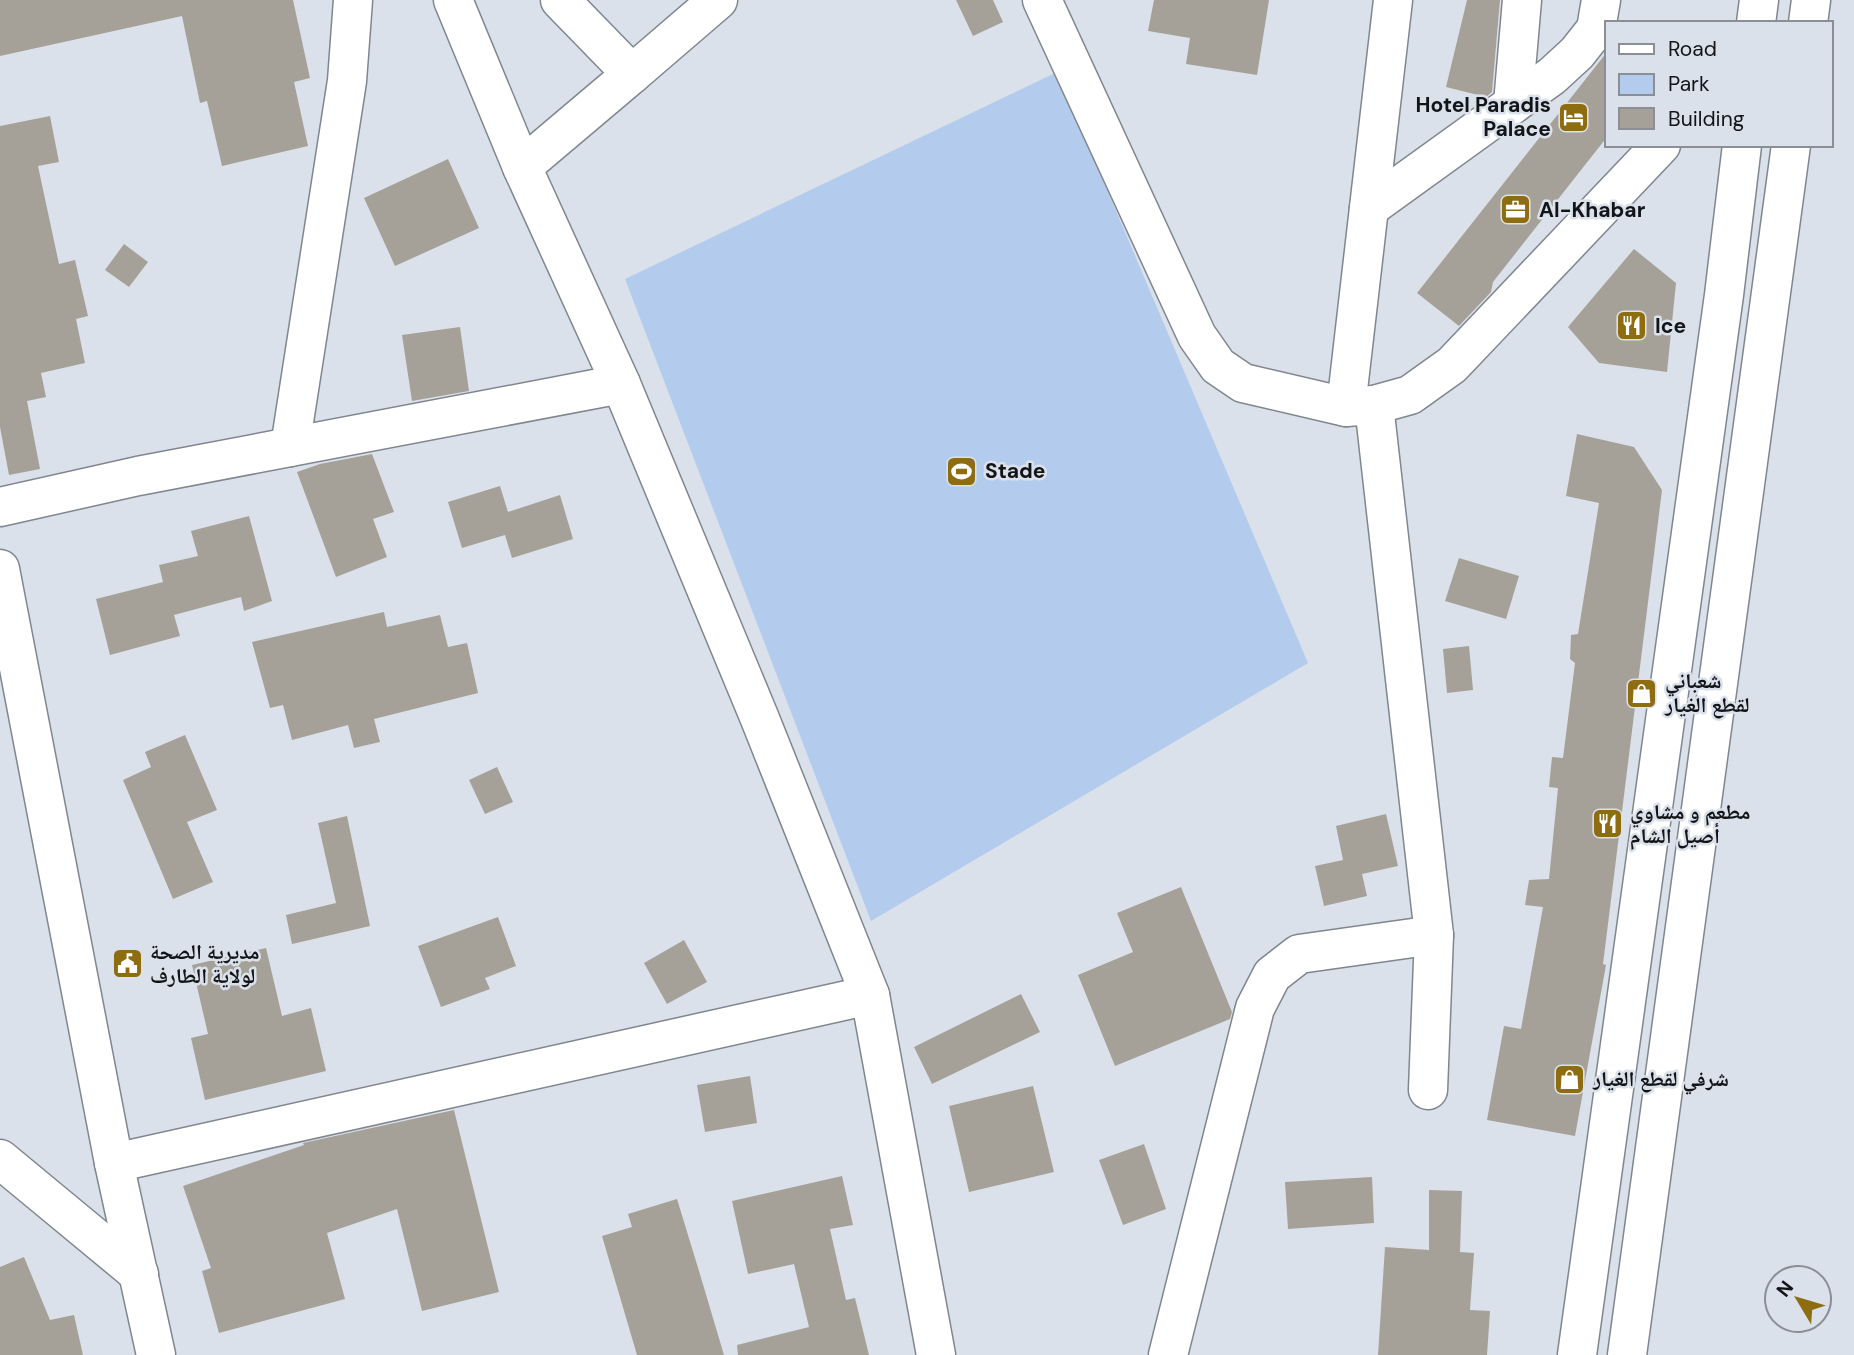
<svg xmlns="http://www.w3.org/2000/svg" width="1854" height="1355" font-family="'DM Sans','Noto Naskh Arabic',sans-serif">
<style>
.green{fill:#b3ccee}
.building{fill:#a6a198}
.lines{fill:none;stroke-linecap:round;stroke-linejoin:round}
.minor-casing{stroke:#80868e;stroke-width:41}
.primary-casing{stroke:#80868e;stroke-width:41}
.trunk-casing{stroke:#80868e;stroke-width:41}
.minor{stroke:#fff;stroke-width:38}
.primary{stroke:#fff;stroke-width:38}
.trunk{stroke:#fff;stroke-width:38}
.labels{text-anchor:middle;stroke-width:5;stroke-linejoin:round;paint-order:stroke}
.poi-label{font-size:21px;font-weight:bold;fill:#121417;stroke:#dae1ea;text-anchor:start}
</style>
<rect width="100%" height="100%" fill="#dae1ea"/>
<path class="green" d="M 1057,72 L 1308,663 L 871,921 L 625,279 Z"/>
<g class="building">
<path d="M 0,0 L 293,0 L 310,78 L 294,82 L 308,146 L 222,166 L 207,101 L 200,103 L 182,16 L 0,56 Z"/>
<path d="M 956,0 L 993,0 L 1003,22 L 973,36 Z"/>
<path d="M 1154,0 L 1269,0 L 1257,75 L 1186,64 L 1190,38 L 1148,31 Z"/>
<path d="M 1467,0 L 1500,0 L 1492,92 L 1486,97 L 1446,87 Z"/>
<path d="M 1607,52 L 1607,137 L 1493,282 L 1491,292 L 1459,326 L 1417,293 Z"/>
<path d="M 50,116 L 59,162 L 38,166 L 59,264 L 75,260 L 88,316 L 76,319 L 85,363 L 41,373 L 46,397 L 27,401 L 40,469 L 9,475 L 0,427 L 0,126 Z"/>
<path d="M 448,159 L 479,228 L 395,266 L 364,198 Z"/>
<path d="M 124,244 L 148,262 L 129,287 L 105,270 Z"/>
<path d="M 1634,249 L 1676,283 L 1667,372 L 1599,363 L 1568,327 Z"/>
<path d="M 460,327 L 469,391 L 412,401 L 402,335 Z"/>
<path d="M 1577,434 L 1634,447 L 1662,490 L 1603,964 L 1606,965 L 1575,1136 L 1487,1120 L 1504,1026 L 1521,1029 L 1543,907 L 1525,905 L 1529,880 L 1549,879 L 1558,788 L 1549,787 L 1552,757 L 1563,758 L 1575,663 L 1570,659 L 1571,635 L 1578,634 L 1599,503 L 1566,496 Z"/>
<path d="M 372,454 L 394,512 L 373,519 L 387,557 L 336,577 L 297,472 L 320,464 Z"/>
<path d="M 500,486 L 508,512 L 560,495 L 573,539 L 512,558 L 505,535 L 462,548 L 448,502 Z"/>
<path d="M 249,516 L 272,601 L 244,611 L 241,597 L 174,615 L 180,636 L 110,655 L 96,599 L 163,582 L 159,565 L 198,556 L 191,531 Z"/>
<path d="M 1459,558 L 1519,576 L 1506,619 L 1445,601 Z"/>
<path d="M 384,612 L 387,627 L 440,615 L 448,647 L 467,643 L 478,693 L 374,719 L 380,742 L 354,748 L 348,725 L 292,740 L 283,705 L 270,708 L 252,642 Z"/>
<path d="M 1469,646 L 1473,690 L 1447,693 L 1443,649 Z"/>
<path d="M 185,735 L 217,810 L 187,822 L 213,882 L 173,899 L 123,780 L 151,767 L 145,752 Z"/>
<path d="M 497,767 L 513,802 L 485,814 L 469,780 Z"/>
<path d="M 1386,814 L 1398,866 L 1362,874 L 1367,896 L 1324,906 L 1315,866 L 1343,860 L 1336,826 Z"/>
<path d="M 347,816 L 370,926 L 292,944 L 286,915 L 336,903 L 318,823 Z"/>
<path d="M 1181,887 L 1232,1012 L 1230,1019 L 1115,1066 L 1078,975 L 1133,952 L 1117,913 Z"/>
<path d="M 498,917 L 516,966 L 485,978 L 490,989 L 441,1007 L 418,946 Z"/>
<path d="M 684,940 L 707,982 L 667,1004 L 644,963 Z"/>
<path d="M 266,948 L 282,1016 L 311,1008 L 326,1071 L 205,1100 L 191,1038 L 208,1034 L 192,965 Z"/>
<path d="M 1021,994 L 1040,1032 L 932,1084 L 914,1047 Z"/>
<path d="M 750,1076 L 757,1123 L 705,1132 L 697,1085 Z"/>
<path d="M 1033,1086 L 1054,1172 L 969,1192 L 949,1106 Z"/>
<path d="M 454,1110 L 499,1292 L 422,1311 L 397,1209 L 327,1233 L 345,1299 L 219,1333 L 202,1271 L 211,1268 L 183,1186 L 304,1145 L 303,1143 Z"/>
<path d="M 1144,1144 L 1166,1209 L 1123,1225 L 1099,1160 Z"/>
<path d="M 842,1176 L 853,1225 L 830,1229 L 846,1300 L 855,1298 L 869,1355 L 738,1355 L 737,1345 L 809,1327 L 794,1264 L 748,1274 L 732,1201 Z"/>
<path d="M 1372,1177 L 1374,1223 L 1288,1229 L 1285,1182 Z"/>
<path d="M 1429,1190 L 1462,1191 L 1460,1252 L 1474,1253 L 1470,1310 L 1490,1311 L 1487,1355 L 1378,1355 L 1385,1247 L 1429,1250 Z"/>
<path d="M 677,1199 L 699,1271 L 724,1355 L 637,1355 L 602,1236 L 632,1227 L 628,1214 Z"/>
<path d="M 24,1257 L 50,1320 L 74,1315 L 83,1355 L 0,1355 L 0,1267 Z"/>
</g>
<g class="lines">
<defs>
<g id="minor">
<path d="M 453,0 L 522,167 L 621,384 L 760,719 L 870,995 L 936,1355"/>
<path d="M 560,0 L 632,74 L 718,0"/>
<path d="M 1042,0 L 1197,336 L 1218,366 L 1243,383 L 1346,407 L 1374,405 L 1410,395 L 1452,365 L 1661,145"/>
<path d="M 1513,104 L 1522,0"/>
<path d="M 522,167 L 632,74"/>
<path d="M 1369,208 L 1552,76 L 1577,53 L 1596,29 L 1601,0"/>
<path d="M 1374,405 L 1434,935 L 1428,1090"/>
<path d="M 1346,407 L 1393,0"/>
<path d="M 290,447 L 347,81 L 353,0"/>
<path d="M 0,507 L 138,476 L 621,384"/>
<path d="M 0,1159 L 139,1274"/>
<path d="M 114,1163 L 870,995"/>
<path d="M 1168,1355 L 1255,1008 L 1272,975 L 1299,954 L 1434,935"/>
</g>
<path id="primary" d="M 0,569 L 114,1163 L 156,1355"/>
<g id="trunk">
<path d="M 1756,23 L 1759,0"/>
<path d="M 1808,23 L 1811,0"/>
<path d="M 1577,1355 L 1724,295 L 1742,145"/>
<path d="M 1627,1355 L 1791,145"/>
</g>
</defs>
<use href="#minor" class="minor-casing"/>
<use href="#primary" class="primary-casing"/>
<use href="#trunk" class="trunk-casing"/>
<use href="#minor" class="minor"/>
<use href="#primary" class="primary"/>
<use href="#trunk" class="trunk"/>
</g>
<defs>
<symbol id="hotel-square" viewBox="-11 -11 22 22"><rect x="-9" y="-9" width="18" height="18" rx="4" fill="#8e6d10" stroke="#dae1ea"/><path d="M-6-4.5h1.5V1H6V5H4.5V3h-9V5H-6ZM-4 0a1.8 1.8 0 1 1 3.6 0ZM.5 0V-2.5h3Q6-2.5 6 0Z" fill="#fff"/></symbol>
<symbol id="office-square" viewBox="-11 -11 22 22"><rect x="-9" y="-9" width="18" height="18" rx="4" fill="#8e6d10" stroke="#dae1ea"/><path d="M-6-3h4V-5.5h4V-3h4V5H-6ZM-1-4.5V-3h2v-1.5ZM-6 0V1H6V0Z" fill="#fff"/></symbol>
<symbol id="restaurant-square" viewBox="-11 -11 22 22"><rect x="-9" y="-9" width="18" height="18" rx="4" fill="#8e6d10" stroke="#dae1ea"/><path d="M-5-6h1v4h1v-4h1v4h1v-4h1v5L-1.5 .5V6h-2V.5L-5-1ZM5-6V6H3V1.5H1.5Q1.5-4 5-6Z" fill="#fff"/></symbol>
<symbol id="stadium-square" viewBox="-11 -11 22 22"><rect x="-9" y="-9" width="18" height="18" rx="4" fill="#8e6d10" stroke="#dae1ea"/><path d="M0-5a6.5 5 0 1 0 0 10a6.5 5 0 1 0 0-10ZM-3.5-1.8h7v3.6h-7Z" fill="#fff"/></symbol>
<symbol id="shop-square" viewBox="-11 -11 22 22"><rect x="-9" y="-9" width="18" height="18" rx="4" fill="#8e6d10" stroke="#dae1ea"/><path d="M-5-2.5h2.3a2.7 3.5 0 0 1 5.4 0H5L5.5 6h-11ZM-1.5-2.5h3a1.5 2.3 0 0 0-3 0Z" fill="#fff"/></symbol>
<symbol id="civic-square" viewBox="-11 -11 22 22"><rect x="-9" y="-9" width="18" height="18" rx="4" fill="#8e6d10" stroke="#dae1ea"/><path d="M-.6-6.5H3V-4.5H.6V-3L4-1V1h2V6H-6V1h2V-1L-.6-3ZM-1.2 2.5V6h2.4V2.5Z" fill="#fff"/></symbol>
</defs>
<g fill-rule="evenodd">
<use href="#hotel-square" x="1556" y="100" width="35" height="35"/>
<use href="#office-square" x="1498" y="192" width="35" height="35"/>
<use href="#restaurant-square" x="1614" y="308" width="35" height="35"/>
<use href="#stadium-square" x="944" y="454" width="35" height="35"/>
<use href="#shop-square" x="1624" y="676" width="35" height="35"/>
<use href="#restaurant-square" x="1590" y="806" width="35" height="35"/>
<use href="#civic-square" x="110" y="946" width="35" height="35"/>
<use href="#shop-square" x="1552" y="1062" width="35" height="35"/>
</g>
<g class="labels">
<g class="poi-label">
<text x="1551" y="112" text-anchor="end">Hotel Paradis<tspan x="1551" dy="24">Palace</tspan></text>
<text x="1539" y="217">Al-Khabar</text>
<text x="1655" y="333">Ice</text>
<text x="985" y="478">Stade</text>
<text x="1665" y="688">شعباني<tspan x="1665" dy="24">لقطع الغيار</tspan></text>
<text x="1630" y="819">مطعم و مشاوي<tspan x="1630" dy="24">أصيل الشام</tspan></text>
<text x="150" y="959">مديرية الصحة<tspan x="150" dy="24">لولاية الطارف</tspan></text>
<text x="1593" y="1086">شرفي لقطع الغيار</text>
</g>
</g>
<rect x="1605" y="21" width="228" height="126" fill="#dae1ea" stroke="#8a8f96" stroke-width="2"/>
<rect x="1619" y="44" width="35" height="10" fill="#ffffff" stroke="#8a8f96" stroke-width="2"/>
<text x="1668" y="56" font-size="21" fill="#121417">Road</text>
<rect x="1619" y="74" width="35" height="21" fill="#b3ccee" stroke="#8a8f96" stroke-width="2"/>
<text x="1668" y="91" font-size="21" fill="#121417">Park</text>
<rect x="1619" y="108" width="35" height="21" fill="#a6a198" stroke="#8a8f96" stroke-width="2"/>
<text x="1668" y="126" font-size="21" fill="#121417">Building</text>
<g transform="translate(1798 1299) rotate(308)"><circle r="33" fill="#dae1ea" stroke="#8a8f96" stroke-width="2"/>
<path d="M0-5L12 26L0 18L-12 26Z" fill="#8e6d10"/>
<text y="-10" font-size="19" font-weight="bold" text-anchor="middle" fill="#121417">N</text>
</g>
</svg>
